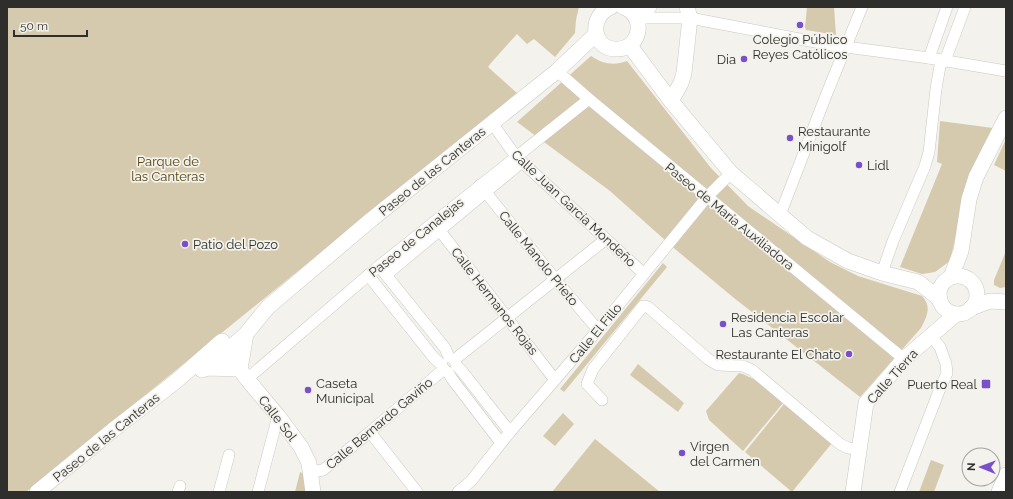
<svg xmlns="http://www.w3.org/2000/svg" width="1013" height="499" font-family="Raleway,sans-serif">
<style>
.green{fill:#d5caae}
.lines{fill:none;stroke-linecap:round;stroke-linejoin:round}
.street-casing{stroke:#c9c8c3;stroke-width:12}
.secondary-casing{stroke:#c9c8c3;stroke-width:16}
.street{stroke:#fff;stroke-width:11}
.secondary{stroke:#fff;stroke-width:15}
.poi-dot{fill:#7950c9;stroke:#f3f2ec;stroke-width:1.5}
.labels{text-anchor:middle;stroke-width:3.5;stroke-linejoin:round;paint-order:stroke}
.poi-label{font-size:13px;fill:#2e2e2c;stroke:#f3f2ec;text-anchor:start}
.park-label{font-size:13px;fill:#564410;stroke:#f3f2ec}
.street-label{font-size:13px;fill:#2e2e2c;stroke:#f3f2ec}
</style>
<rect width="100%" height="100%" fill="#f3f2ec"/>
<g class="green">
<path d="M 7,7 L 579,7 L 576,20 L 575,33 L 555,57 L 534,39 L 527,44 L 517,34 L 491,63 L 488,67 L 517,93 L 26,492 L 7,492 Z"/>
<path d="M 807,7 L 834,7 L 836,35 L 806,30 L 805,27 Z"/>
<path d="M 591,56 C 603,64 613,66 627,61 L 711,168 L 748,206 L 830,262 L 858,276 L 922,296 C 932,307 927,316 921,328 L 860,397 L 734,298 L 675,249 L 610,191 L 517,122 Z"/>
<path d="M 940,121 L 993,128 L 961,213 L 950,261 L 935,272 L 922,274 L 900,267 L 942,164 L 937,162 Z"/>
<path d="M 1006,139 L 1006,171 L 994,165 Z"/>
<path d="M 1006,251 L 1006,287 L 1000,288 L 994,285 L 994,280 Z"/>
<path d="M 663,263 L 667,267 L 564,392 L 560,389 Z"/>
<path d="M 638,364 L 684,403 L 678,412 L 630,375 Z"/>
<path d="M 739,373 C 757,378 769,391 783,403 L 743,451 L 709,420 L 706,411 Z"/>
<path d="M 784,404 L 832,443 L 792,492 L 745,452 Z"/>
<path d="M 563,413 L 574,424 L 555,446 L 543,436 Z"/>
<path d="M 595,439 L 660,492 L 552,492 Z"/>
<path d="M 931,460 L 944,465 L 934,492 L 919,492 Z"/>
<path d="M 300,472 L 306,475 L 307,492 L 295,492 Z"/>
</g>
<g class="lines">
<defs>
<g id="street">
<path d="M 637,18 L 690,18 L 831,45 L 929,58 L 1006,71"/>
<path d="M 929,58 L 947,7"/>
<path d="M 945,61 L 965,7"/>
<path d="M 557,71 L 589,99 L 904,359"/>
<path d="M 492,123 L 512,151 L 522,162 L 643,273"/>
<path d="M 480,185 L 555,279 L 598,330"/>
<path d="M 780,215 L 825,98 L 862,7"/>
<path d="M 434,223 L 555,380"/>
<path d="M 382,270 L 445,348 L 449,357"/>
<path d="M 882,273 L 893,241 L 925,166 L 929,152 L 936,89 L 941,60"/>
<path d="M 368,275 L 434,358 L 442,365"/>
<path d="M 386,275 L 522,162"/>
<path d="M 454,360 L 606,239"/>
<path d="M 456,365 L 461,370 L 510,432"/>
<path d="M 448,372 L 452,379 L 501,443"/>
<path d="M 247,379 L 379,266 L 589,99"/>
<path d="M 602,400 L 587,384 L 593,369 L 643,306 L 648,307 L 708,359 L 718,365 L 743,366 L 752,370 L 840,444 L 848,448 L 859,449"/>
<path d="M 370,432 L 417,492"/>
<path d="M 311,472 L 323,470 L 370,432 L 444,369"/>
<path d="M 178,492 L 180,486"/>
<path d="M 219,492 L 229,455"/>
<path d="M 258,492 L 278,416"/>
<path d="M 458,492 L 471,481 L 510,432 L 598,330 L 707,197 L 731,173"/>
<path d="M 900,492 L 939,391 L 947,373 L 946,364 L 940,347 L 931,336"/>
</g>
<g id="secondary">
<path d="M 611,7 C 588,16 592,50 617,49 C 642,49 646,14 623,7"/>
<path d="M 635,15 L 649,7"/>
<path d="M 630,46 L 671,101 L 731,173 L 807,238 L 848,261 L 882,273 L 918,282 L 940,299"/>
<path d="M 671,101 L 681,83 L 684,73 L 690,18 L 687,7"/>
<circle cx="958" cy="295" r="19"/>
<path d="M 951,277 L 961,251 L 969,199 L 976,177 L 1006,118"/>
<path d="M 971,308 L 990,301 L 1006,302"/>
<path d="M 226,351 L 247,379 L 278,416 L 301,447 L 309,463 L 313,492"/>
<path d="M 207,368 L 246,334 L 268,307 L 372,219 L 557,71 L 596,34"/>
<path d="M 202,370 L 207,368 L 240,369 L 246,334"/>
<path d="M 37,492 L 113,430 L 175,382 L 222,341"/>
<path d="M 853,492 L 866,403 L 904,359 L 956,314"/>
<path d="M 999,492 L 1006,475"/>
</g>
</defs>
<use href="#street" class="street-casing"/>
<use href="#secondary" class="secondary-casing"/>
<use href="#street" class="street"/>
<use href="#secondary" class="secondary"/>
</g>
<g class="poi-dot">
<circle cx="800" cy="25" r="4"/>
<circle cx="744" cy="59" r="4"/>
<circle cx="790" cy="138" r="4"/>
<circle cx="859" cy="165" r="4"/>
<circle cx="185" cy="244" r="4"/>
<circle cx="723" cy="324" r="4"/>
<circle cx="849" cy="354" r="4"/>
<rect x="981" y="379" width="10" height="10" rx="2"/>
<circle cx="308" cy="390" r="4"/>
<circle cx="682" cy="453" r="4"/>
</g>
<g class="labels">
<g class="poi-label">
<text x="800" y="44" text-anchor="middle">Colegio Público<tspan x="800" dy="15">Reyes Católicos</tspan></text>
<text x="736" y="64" text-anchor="end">Dia</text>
<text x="798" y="136">Restaurante<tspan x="798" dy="15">Minigolf</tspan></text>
<text x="867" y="170">Lidl</text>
<text x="193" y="249">Patio del Pozo</text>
<text x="731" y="322">Residencia Escolar<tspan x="731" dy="15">Las Canteras</tspan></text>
<text x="841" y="359" text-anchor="end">Restaurante El Chato</text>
<text x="316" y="388">Caseta<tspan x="316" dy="15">Municipal</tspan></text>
<text x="977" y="389" text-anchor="end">Puerto Real</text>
<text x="690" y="451">Virgen<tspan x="690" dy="15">del Carmen</tspan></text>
</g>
<g class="park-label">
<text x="168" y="166">Parque de<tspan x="168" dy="15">las Canteras</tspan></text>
</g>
<g class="street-label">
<text transform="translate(432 171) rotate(-39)" y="5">Paseo de las Canteras</text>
<text transform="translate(574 208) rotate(43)" y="5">Calle Juan García Mondeño</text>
<text transform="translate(730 216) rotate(39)" y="5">Paseo de María Auxiliadora</text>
<text transform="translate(416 237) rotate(-39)" y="5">Paseo de Canalejas</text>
<text transform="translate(539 258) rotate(51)" y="5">Calle Manolo Prieto</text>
<text transform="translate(495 301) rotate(52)" y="5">Calle Hermanos Rojas</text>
<text transform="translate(595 333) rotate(-50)" y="5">Calle El Fillo</text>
<text transform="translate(892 376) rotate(-48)" y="5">Calle Tierra</text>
<text transform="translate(278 418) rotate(52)" y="5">Calle Sol</text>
<text transform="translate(379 423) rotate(-40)" y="5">Calle Bernardo Gaviño</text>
<text transform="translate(106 437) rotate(-39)" y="5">Paseo de las Canteras</text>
</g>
</g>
<rect width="1013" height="499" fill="none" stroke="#2e2e2c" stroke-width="16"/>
<g transform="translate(981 467) rotate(271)"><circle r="19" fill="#f3f2ec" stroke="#a4a49f"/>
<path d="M0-3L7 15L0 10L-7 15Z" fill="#7950c9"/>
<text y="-6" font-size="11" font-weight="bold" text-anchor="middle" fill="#2e2e2c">N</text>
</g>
<path d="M14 30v6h73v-6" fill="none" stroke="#2e2e2c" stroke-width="2"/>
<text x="20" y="30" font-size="12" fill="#2e2e2c" stroke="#f3f2ec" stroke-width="3" paint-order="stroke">50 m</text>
</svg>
